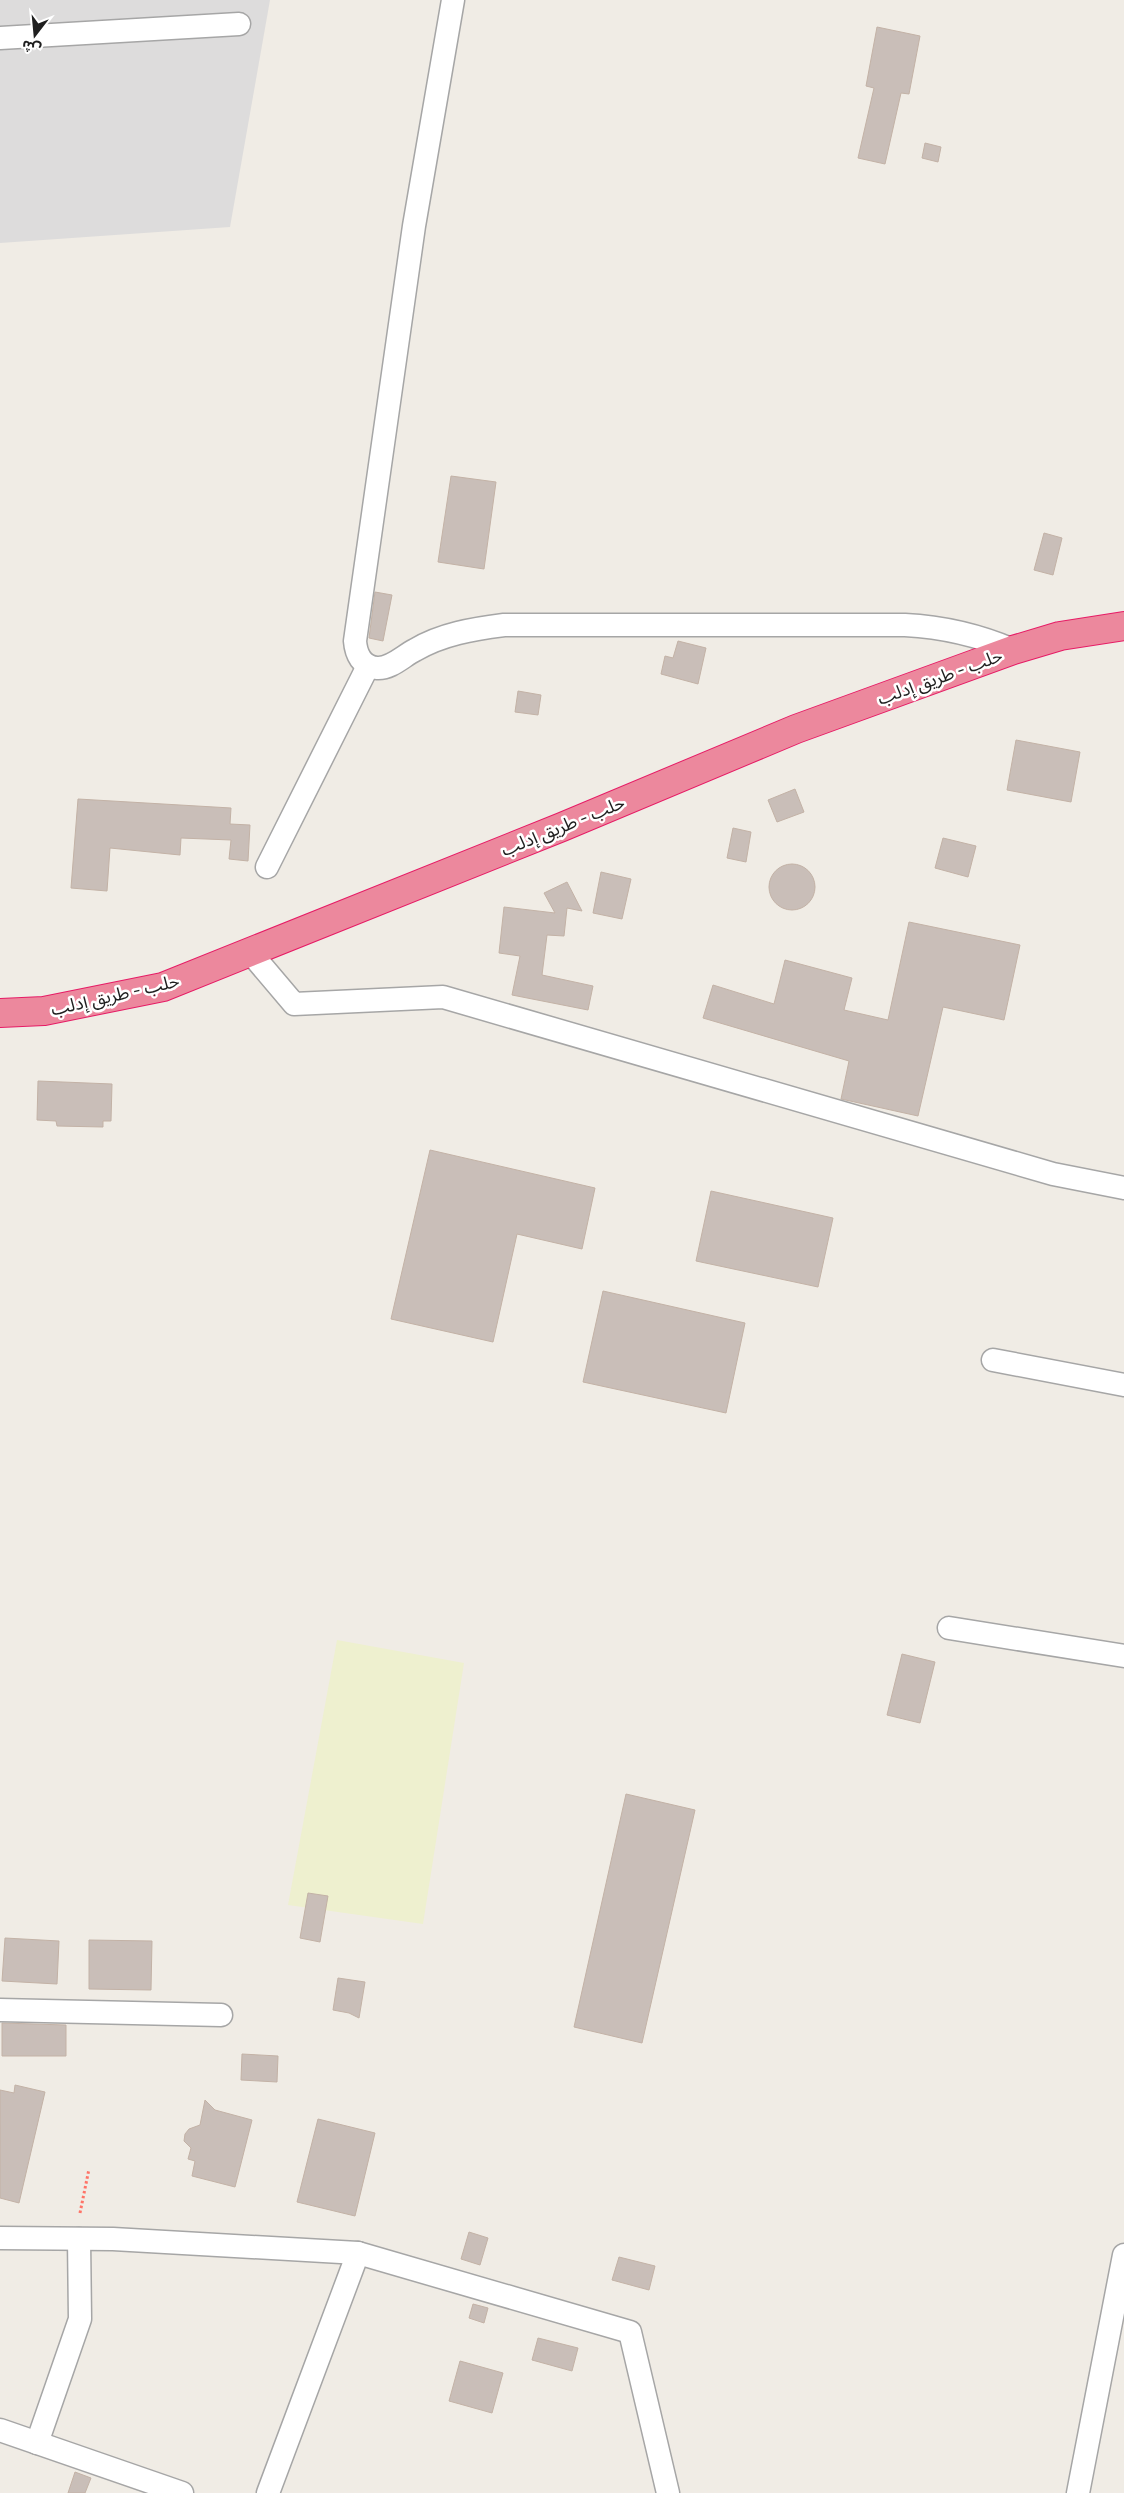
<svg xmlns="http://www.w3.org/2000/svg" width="1124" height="2493" font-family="'Titillium Web','Noto Sans Arabic',sans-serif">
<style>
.residential{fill:#dddcdc}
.farmland{fill:#eef0cf}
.building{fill:#c9beb8;stroke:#c3b2a6}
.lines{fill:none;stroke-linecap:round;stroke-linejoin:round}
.minor-casing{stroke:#a6a6a6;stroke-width:25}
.highway-casing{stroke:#e61b65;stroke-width:30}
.path{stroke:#ff7367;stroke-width:3;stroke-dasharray:2.5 2.5;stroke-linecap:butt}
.minor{stroke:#fff;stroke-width:22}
.highway{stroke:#ec889d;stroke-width:28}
.labels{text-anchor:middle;stroke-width:5;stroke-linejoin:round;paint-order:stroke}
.street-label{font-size:18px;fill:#1f1f1f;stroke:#fff}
</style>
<rect width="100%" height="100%" fill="#f0ece5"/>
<path class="residential" d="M 0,0 L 270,0 L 230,227 L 0,243 Z"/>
<path class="farmland" d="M 337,1640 L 464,1663 L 423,1924 L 288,1905 Z"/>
<g class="building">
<path d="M 877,27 L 920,36 L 909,94 L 901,93 L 885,164 L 858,158 L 874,88 L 866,86 Z"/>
<path d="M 925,143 L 941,147 L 938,162 L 922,158 Z"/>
<path d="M 451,476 L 496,482 L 484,569 L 438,562 Z"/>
<path d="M 1044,533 L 1062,538 L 1053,575 L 1034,570 Z"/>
<path d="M 375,592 L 392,595 L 383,641 L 369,638 Z"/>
<path d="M 678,641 L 706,648 L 698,684 L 661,674 L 665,656 L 673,658 Z"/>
<path d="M 518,691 L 541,695 L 538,715 L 515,712 Z"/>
<path d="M 1016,740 L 1080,752 L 1071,802 L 1007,790 Z"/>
<path d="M 795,789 L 804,812 L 777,822 L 768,800 Z"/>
<path d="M 78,799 L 231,808 L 230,824 L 250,825 L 248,861 L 229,859 L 231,840 L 181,838 L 180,855 L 110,848 L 107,891 L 71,888 Z"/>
<path d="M 733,828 L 751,832 L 746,862 L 727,858 Z"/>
<path d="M 943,838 L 976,846 L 968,877 L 935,868 Z"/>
<circle cx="792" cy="887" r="23"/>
<path d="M 601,872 L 631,879 L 622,919 L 593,913 Z"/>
<path d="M 567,882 L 582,911 L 567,908 L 564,936 L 547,935 L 542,975 L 593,986 L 588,1010 L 512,995 L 520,956 L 499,953 L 504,907 L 555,913 L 544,893 Z"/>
<path d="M 909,922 L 1020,945 L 1004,1020 L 943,1007 L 918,1116 L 841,1099 L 849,1061 L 703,1018 L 713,985 L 774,1004 L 785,960 L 852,978 L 844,1010 L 888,1020 Z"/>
<path d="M 38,1081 L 112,1084 L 111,1121 L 103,1121 L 103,1127 L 57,1126 L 56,1121 L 37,1120 Z"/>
<path d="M 430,1150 L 595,1188 L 582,1249 L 517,1234 L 493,1342 L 391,1319 Z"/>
<path d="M 711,1191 L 833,1218 L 818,1287 L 696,1261 Z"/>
<path d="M 603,1291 L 745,1323 L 726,1413 L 583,1382 Z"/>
<path d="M 902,1654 L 935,1662 L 920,1723 L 887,1715 Z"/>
<path d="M 626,1794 L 695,1810 L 642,2043 L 574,2027 Z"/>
<path d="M 308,1893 L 328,1896 L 320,1942 L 300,1938 Z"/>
<path d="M 5,1938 L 59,1941 L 57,1984 L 2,1981 Z"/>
<path d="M 89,1940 L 152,1941 L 151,1990 L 89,1989 Z"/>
<path d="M 338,1978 L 365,1982 L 359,2018 L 349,2013 L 333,2010 Z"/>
<path d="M 2,2023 L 66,2025 L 66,2056 L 2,2056 Z"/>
<path d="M 242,2054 L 278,2056 L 277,2082 L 241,2080 Z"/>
<path d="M 15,2085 L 45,2092 L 19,2203 L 0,2198 L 0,2090 L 14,2093 Z"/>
<path d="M 205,2100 L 215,2110 L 252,2120 L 235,2187 L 192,2176 L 195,2161 L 188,2159 L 191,2148 L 184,2141 L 185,2134 L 189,2129 L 200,2125 Z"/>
<path d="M 318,2119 L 375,2133 L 355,2216 L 297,2202 Z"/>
<path d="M 469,2232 L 488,2238 L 480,2265 L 461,2259 Z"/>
<path d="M 619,2257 L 655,2266 L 649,2290 L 612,2280 Z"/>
<path d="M 473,2304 L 488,2308 L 484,2323 L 469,2318 Z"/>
<path d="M 538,2338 L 578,2348 L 572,2371 L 532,2360 Z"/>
<path d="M 460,2361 L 503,2373 L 492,2413 L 449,2401 Z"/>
<path d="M 75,2472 L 91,2478 L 85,2493 L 68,2493 Z"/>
</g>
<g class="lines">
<defs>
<g id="minor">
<path d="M 453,0 L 414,226 L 355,641 C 356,654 362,667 377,668 C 391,669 403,656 415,650 C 442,634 473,629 504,625 L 905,625 C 944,627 978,635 1013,650"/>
<path d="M 0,38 L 239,24"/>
<path d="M 267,867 L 368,666"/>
<path d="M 250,952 L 294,1004 L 443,997 L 1053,1174 L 1124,1188"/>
<path d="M 993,1360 L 1124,1385"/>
<path d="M 949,1628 L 1124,1656"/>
<path d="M 0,2010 L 221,2015"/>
<path d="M 0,2238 L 113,2239 L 358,2253 L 630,2332 L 668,2493"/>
<path d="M 0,2430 L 182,2493"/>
<path d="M 37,2443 L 80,2319 L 79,2239"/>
<path d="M 268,2493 L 358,2253"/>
<path d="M 1078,2493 L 1124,2255"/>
</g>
<path id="highway" d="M 0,1013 L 44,1011 L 163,987 L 562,827 L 796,729 L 1013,650 L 1060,636 L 1124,626"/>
</defs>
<use href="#minor" class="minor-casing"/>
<use href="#highway" class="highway-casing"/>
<path class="path" d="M 80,2213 L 89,2169"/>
<use href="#minor" class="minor"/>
<use href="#highway" class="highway"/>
</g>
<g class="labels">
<g class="street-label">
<text transform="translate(940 677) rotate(-20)" y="6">حلب - طريق إدلب</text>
<text transform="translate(563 826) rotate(-22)" y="6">حلب - طريق إدلب</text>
<text transform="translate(115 995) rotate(-13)" y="6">حلب - طريق إدلب</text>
</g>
</g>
<g transform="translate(35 35) rotate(196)" stroke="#ffffff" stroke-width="4" paint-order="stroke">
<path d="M0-4L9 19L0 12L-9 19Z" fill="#1f1f1f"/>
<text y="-8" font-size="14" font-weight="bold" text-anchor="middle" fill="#1f1f1f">ش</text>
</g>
</svg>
